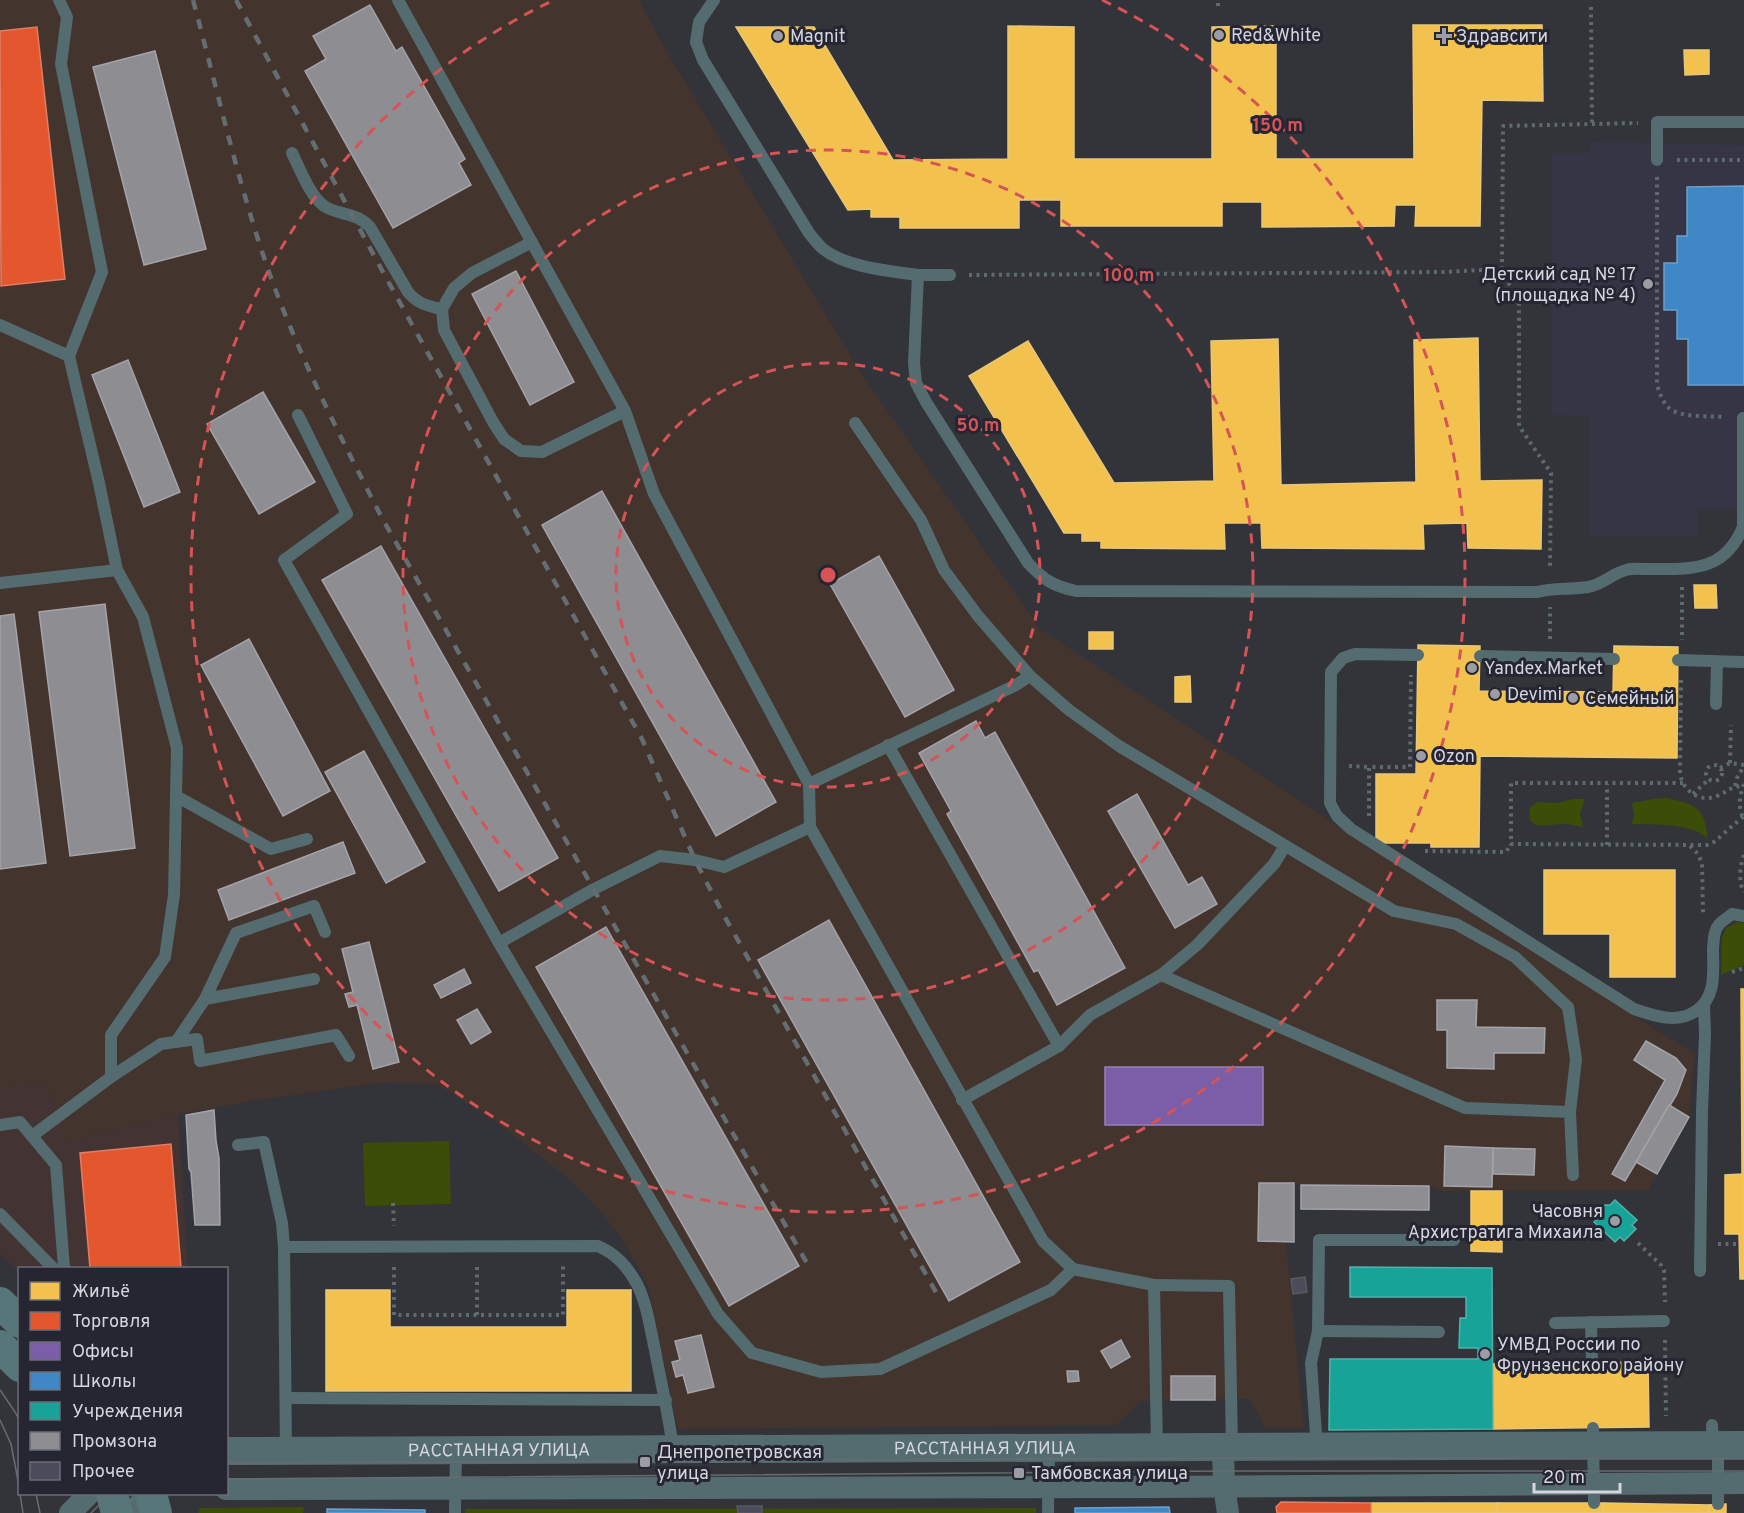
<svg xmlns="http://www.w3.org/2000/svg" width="1744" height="1513" font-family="Overpass,sans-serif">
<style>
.commercial{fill:#433}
.industrial{fill:#43342d}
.built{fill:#363546}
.green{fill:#3c4d08}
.homes{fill:#f2c14e;stroke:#e9c779;stroke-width:1.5}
.shops{fill:#e4572e;stroke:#e07d63;stroke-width:1.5}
.offices{fill:#7b5ea7;stroke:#9682b8;stroke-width:1.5}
.schools{fill:#3f88c5;stroke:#6c9fcc;stroke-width:1.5}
.public{fill:#17a398;stroke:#50b2ad;stroke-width:1.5}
.industry{fill:#8d8d92;stroke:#a3a3a9;stroke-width:1.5}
.building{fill:#4c4b5b;stroke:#5a5a60;stroke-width:1.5}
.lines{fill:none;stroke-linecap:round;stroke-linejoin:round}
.path{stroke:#5d6b6f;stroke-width:4;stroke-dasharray:3 4.5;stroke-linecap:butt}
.service{stroke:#546c6f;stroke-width:12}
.minor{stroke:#546c6f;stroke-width:22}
.tertiary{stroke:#546c6f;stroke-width:28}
.secondary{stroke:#57767a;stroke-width:32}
.tram{stroke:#646e72;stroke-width:1.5}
.rail{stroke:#646e72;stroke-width:4.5;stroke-dasharray:10 10;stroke-linecap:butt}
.ring{fill:none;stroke:#d65356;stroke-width:3;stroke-dasharray:10 8}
.poi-dot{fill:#9c9ca5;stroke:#262633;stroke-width:2}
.labels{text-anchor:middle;stroke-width:6;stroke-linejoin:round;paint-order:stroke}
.poi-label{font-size:18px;fill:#d5d5de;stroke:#262633;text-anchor:start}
.street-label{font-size:18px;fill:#d5d5de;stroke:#262633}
.centre{fill:#d65356;stroke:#262633;stroke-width:3}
.ring-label{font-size:18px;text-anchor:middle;font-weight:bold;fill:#d65356;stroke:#262633;stroke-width:6;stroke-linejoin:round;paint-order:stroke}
</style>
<rect width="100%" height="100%" fill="#33333a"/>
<path class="commercial" d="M 45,1081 L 68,1141 L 178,1114 L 188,1268 L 20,1268 L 19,1272 L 0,1253 L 0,1089 Z"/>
<path class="industrial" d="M 0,0 L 639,0 L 660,40 L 861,373 L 1040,629 L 1439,893 L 1695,1054 L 1689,1117 L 1648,1190 L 1441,1191 L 1429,1186 L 1301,1185 L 1295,1183 L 1294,1242 L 1286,1242 L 1304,1429 L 1265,1428 L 1250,1399 L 1140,1401 L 1116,1425 L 678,1429 L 648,1286 L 636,1263 L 619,1235 L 596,1206 L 569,1179 L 504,1128 L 470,1105 L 436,1084 L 377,1083 L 252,1101 L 178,1114 L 68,1141 L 45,1081 L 0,1089 Z"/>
<path class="built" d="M 1590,142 L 1744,145 L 1744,509 L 1697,509 L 1697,536 L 1589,536 L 1589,416 L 1552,415 L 1552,153 L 1589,153 Z"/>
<g class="green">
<path d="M 1667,798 C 1681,802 1698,803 1704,819 C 1706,825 1706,832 1708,838 C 1688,823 1662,825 1637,824 L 1631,825 L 1634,816 L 1632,803 L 1653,799 Z"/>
<path d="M 1573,799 L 1585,799 L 1580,814 L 1583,827 C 1577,826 1570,824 1563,824 C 1550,824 1525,833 1530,808 L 1537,802 L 1557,803 Z"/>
<path d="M 1738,922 L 1744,923 L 1744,965 L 1721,975 L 1722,937 L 1726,928 Z"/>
<path d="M 449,1141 L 451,1204 L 365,1206 L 363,1143 Z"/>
<path d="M 304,1507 L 303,1513 L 198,1513 L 200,1508 Z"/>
<path d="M 1036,1508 L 1036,1513 L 465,1513 L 465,1509 Z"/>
</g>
<g class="homes">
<path d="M 1413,25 L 1542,25 L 1543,101 L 1482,100 L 1480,226 L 1415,226 L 1416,205 L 1395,205 L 1394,226 L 1262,227 L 1262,202 L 1222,202 L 1222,226 L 1061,226 L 1061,200 L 1019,200 L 1019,228 L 900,228 L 900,217 L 871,217 L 871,209 L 848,210 L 736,27 L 814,27 L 893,160 L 1008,159 L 1008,26 L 1074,27 L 1074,159 L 1212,159 L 1212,27 L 1276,26 L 1276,159 L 1414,159 Z"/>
<path d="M 1684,50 L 1709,50 L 1709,74 L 1685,75 Z"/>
<path d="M 1478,338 L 1480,481 L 1542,480 L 1541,549 L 1468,548 L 1467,523 L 1423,524 L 1424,549 L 1262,548 L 1261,523 L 1224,523 L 1225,549 L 1101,548 L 1101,541 L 1082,541 L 1082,533 L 1064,533 L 969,376 L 1028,341 L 1114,483 L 1214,481 L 1211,341 L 1278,339 L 1281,485 L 1416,482 L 1414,340 Z"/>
<path d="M 1694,585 L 1716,585 L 1717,608 L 1695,608 Z"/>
<rect x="1089" y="632" width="24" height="17"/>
<path d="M 1418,645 L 1480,646 L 1479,691 L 1613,692 L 1614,646 L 1678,647 L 1677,758 L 1480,756 L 1479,847 L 1431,847 L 1431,843 L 1376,843 L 1376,774 L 1416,774 Z"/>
<path d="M 1190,676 L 1191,702 L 1175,702 L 1175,677 Z"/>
<path d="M 1544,870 L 1675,870 L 1675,977 L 1610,977 L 1610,934 L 1544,934 Z"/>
<path d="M 1741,989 L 1744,989 L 1744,1279 L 1740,1279 L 1739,1234 L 1725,1234 L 1725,1175 L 1742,1174 Z"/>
<path d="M 1471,1191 L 1502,1191 L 1502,1252 L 1471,1251 Z"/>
<path d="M 326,1290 L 390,1290 L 390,1327 L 567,1327 L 567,1290 L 631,1290 L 631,1391 L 326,1391 Z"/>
<path d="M 1648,1362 L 1649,1427 L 1493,1429 L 1492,1364 Z"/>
<path d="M 1371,1503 L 1498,1503 L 1497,1513 L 1371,1513 Z"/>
<path d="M 1498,1503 L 1604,1503 L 1603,1513 L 1497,1513 Z"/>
<path d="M 1604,1503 L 1709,1505 L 1709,1513 L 1603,1513 Z"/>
<path d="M 1726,1504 L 1726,1513 L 1709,1513 L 1709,1505 Z"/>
</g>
<g class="shops">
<path d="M 37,27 L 65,279 L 1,286 L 0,31 Z"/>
<path d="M 171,1144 L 181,1268 L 90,1268 L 80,1153 Z"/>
<path d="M 1281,1502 L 1371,1503 L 1371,1513 L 1277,1513 L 1276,1507 Z"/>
</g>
<rect class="offices" x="1105" y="1067" width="158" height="58"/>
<g class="schools">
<path d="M 1744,186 L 1744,385 L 1688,385 L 1688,339 L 1677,339 L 1677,310 L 1664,310 L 1664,263 L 1677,263 L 1677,236 L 1687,236 L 1687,187 Z"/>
<path d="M 1169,1507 L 1170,1513 L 1075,1513 L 1075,1508 Z"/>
<path d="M 327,1509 L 425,1510 L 425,1513 L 327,1513 Z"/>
</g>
<g class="public">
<path d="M 1615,1200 L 1637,1220 L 1632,1225 L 1636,1229 L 1624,1241 L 1620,1237 L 1615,1242 L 1594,1222 L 1599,1217 L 1598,1212 L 1601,1207 L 1605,1205 L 1610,1205 Z"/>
<path d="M 1350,1267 L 1492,1268 L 1493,1429 L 1329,1430 L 1330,1359 L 1478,1359 L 1478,1348 L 1459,1348 L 1460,1318 L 1466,1318 L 1466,1297 L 1350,1297 Z"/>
</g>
<g class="industry">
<path d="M 370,5 L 396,51 L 402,47 L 465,159 L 459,163 L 471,185 L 393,228 L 305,71 L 326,59 L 313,36 Z"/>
<path d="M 155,51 L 206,249 L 144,265 L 93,67 Z"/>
<path d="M 516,271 L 574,382 L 530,405 L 472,294 Z"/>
<path d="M 128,360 L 180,492 L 144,507 L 92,375 Z"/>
<path d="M 263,392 L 315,482 L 259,514 L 207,424 Z"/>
<path d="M 602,491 L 776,802 L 716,836 L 542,525 Z"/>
<path d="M 381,546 L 558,858 L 499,891 L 322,580 Z"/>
<path d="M 879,556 L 954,690 L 905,717 L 830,584 Z"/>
<path d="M 105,604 L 135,848 L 70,856 L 39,612 Z"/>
<path d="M 14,614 L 46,863 L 0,869 L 0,616 Z"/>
<path d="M 249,639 L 330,791 L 283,816 L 201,665 Z"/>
<path d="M 976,721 L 985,738 L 995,732 L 1125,968 L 1057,1005 L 1038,970 L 1034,972 L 947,814 L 951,811 L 919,753 Z"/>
<path d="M 364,751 L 425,862 L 386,883 L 325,772 Z"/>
<path d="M 1137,794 L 1188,885 L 1202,877 L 1217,904 L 1175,928 L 1108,811 Z"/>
<path d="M 343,842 L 355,873 L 229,920 L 218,890 Z"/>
<path d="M 829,920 L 1020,1262 L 949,1301 L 758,960 Z"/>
<path d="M 606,927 L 799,1266 L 729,1306 L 536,967 Z"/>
<path d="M 369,942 L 399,1062 L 373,1069 L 357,1005 L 349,1007 L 345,994 L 353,992 L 342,949 Z"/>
<path d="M 464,969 L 471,983 L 441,998 L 434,985 Z"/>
<path d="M 1437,1000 L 1477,1000 L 1476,1027 L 1545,1028 L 1544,1053 L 1494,1053 L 1494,1069 L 1447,1068 L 1447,1030 L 1437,1030 Z"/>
<path d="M 477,1009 L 491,1032 L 471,1044 L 457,1020 Z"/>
<path d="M 1646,1041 L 1676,1058 L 1686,1070 L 1677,1094 L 1625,1181 L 1612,1174 L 1665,1080 L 1634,1060 Z"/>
<path d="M 1669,1105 L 1689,1117 L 1657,1174 L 1636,1162 Z"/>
<path d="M 214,1110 L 216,1141 L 219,1158 L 220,1225 L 195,1225 L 191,1172 L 189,1169 L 186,1115 Z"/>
<path d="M 1445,1146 L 1493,1148 L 1492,1187 L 1444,1186 Z"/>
<path d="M 1493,1148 L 1535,1149 L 1534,1175 L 1493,1174 Z"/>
<path d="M 1259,1183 L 1294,1183 L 1294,1242 L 1258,1241 Z"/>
<path d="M 1301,1185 L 1429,1186 L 1429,1210 L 1301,1209 Z"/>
<path d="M 701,1335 L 714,1387 L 688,1393 L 683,1375 L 676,1377 L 672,1362 L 680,1360 L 675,1341 Z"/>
<path d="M 1121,1340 L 1130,1357 L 1111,1368 L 1101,1351 Z"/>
<path d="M 1067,1371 L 1078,1371 L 1079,1381 L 1068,1382 Z"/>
<rect x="1171" y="1376" width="44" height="24"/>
</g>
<g class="building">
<path d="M 1305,1277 L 1307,1292 L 1293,1294 L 1291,1279 Z"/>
<path d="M 737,1506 L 762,1506 L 762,1513 L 738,1513 Z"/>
</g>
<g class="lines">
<g class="path">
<path d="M 1218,6 L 1218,0"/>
<path d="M 1591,7 L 1592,125"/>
<path d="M 1677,160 L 1744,160"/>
<path d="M 1657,177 L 1657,385 C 1660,393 1662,401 1668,407 C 1678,418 1710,416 1725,417"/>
<path d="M 1502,269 L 1519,305 L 1519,426 L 1551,473 L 1550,570"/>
<path d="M 969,275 L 1444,272 L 1502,269 L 1503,126 L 1638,123"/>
<path d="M 1682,587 L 1682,640"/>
<path d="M 1550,639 L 1550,607"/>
<path d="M 1681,680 L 1680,774 C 1683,791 1700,803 1717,796 C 1728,792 1730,786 1744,786"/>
<path d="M 1730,763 L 1731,725"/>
<circle cx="1714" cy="773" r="8"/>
<path d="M 1349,766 L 1369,767"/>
<path d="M 1720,768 L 1730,763 L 1744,765"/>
<path d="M 1683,783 L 1511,783 L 1511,844 L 1707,845 L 1714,842 L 1744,816"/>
<path d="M 1744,784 C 1739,797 1738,808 1744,820"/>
<path d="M 1735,786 L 1737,778 L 1744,766"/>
<path d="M 1693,794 L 1709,779"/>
<path d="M 1369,816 L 1369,767 L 1410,767 L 1411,675"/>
<path d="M 1607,845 L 1607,784"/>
<path d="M 1690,846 L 1698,854 L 1702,863 L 1703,913"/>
<path d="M 1425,851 L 1506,852 L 1511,844"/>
<path d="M 1744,855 C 1740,866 1738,882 1744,892"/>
<path d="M 1732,972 L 1744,968"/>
<path d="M 393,1203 L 394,1226"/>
<path d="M 1638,1243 L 1661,1265 L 1664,1270 L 1665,1302"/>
<path d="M 1718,1244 L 1739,1244"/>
<path d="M 394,1267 L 394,1315 L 563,1315 L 563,1264"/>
<path d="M 477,1315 L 477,1265"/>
<path d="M 1665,1340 L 1666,1416"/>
</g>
<g class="service">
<path d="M 398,0 L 625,411 L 654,494 L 809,784 L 810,827 L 1043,1241 L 1073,1269 L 1154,1285 L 1157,1448"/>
<path d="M 714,0 L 699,22 L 696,42 L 703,60 L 809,233 C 813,238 817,243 822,248 C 844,267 889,271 918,275 L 914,363 L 916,383 L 926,402 L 1028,563 C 1044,580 1053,586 1076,591 L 1537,592 C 1554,587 1571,590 1588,587 C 1602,585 1613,573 1626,570 C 1633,568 1642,569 1649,569 C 1692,569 1724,572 1743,527 L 1743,418"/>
<path d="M 292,153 C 300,169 310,196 324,206 C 339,216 355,211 370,227 L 408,292 C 418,304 427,306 442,309"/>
<path d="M 1657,160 L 1657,122 L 1744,122"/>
<path d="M 532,242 L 472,273 L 454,288 L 442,309 L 444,330 L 493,422 L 504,439 L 521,451 L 542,452 L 625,411"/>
<path d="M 918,275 L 950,275"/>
<path d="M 0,325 L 69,356 L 102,272 L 61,64 L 67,17 L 59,0"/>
<path d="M 298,415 L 347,514 L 284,560 L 499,943 L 718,1314 L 752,1353 L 821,1372 L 880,1369 L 1051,1290 L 1073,1269"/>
<path d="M 855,423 L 921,520 L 944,570 L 978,616 L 1030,676 L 1069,710 L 1119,746 L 1394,911 L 1456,924 L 1515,957 L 1568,1007 L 1576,1059 L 1570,1112 L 1573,1175"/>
<path d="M 0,583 L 117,570"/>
<path d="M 1418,655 L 1355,654 L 1343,658 L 1331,672 L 1330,803 L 1337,816 L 1351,829 L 1634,1009 C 1654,1016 1677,1024 1696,1011 C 1717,997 1713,971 1713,948 C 1714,941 1713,932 1718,926 C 1721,921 1728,918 1732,914 L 1744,916"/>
<path d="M 1480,656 L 1614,659"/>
<path d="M 1678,660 L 1744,662"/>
<path d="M 1716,704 L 1717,662"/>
<path d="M 888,745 L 1059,1046"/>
<path d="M 809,784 L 1016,685 L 1030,676"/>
<path d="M 176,796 L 271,849 L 307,839"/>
<path d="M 499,943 L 594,889 L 660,856 L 695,860 L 724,867 L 810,827"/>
<path d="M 1161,975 L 1197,945 L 1274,864 L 1285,846"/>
<path d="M 205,999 L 236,933 L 314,906 L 325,932"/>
<path d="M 176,1042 L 205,999 L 314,979"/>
<path d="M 111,1077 L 161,1044 L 197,1039 L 200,1061 L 336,1035 L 349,1056"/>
<path d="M 962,1100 L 1059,1046 L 1090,1015 L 1161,975 L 1465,1108 L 1570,1112"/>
<path d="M 0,1125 L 20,1122 L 56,1165 L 64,1268"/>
<path d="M 32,1136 L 111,1077 L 111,1035 L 165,957 L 174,895 L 177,748 L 143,617 L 117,570 L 99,483 L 69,356"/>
<path d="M 238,1145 L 264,1142 L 282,1223 L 284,1247 L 286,1451"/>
<path d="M 0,1214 L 53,1268"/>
<path d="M 284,1247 L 598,1246 C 616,1254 627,1266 637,1284 C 647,1304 650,1328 655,1350 C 661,1383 669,1416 673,1449"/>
<path d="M 1700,1271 L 1702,1111 L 1705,1034 L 1704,1006"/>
<path d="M 1154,1285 L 1229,1286 L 1232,1448"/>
<path d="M 1591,1322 L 1592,1362"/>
<path d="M 1555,1323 L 1664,1321"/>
<path d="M 1318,1331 L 1439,1332"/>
<path d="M 286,1398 L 666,1400"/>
<path d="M 1712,1425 L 1713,1446"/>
<path d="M 1593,1428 L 1594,1503"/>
<path d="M 1718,1446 L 1718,1504"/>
<path d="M 1317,1448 L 1311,1363 L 1318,1331 L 1319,1240 L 1454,1240"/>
<path d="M 455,1513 L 456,1451"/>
<path d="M 1048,1513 L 1049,1449"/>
</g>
<g class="minor">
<path d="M 1223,1448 L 1224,1486 L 1228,1513"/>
<path d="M 226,1489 L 1149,1487 L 1744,1483"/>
<path d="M 70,1513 L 89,1494"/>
<path d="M 133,1513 L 147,1494"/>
</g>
<path class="tertiary" id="s1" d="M 226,1451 L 1744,1445"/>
<g class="secondary">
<path d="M 0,1303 L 20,1322"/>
<path d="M 0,1346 L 20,1366"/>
<path d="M 112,1494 L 117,1513"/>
<path d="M 151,1494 L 156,1513"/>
</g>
<g class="tram">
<path d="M 0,1390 L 15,1412 L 20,1421"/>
<path d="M 0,1420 L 11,1444 L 20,1491"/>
<path d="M 226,1463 L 1297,1458 L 1744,1459"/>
<path d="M 226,1479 L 1224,1471 L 1744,1471"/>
<path d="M 20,1494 L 23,1513"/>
<path d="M 36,1494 L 40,1513"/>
<path d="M 91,1513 L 110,1494"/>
<path d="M 114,1513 L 141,1494"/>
</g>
<g class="rail">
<path d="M 193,0 C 219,96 240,193 274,286 C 304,366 343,442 382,518 L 808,1265"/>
<path d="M 236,0 L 384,274 L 642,739 L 695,860 L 722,912 L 937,1294"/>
</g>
</g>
<g class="ring">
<circle cx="828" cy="575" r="212"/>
<circle cx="828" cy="575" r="425"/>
<path d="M1102 0A637 637 0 1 1 554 0"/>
</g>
<g class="poi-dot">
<circle cx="1219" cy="35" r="6"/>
<circle cx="778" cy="36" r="6"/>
<path d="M1441 27h6v6h6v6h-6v6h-6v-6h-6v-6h6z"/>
<circle cx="1648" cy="284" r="6"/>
<circle cx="1472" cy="668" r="6"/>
<circle cx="1495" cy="694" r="6"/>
<circle cx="1573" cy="698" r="6"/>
<circle cx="1421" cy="756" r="6"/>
<circle cx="1615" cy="1221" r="6"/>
<circle cx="1485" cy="1354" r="6"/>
<rect x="639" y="1456" width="12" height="12" rx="3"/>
<rect x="1013" y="1467" width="12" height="12" rx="3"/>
</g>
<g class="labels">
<g class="poi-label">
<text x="1231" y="41">Red&amp;White</text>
<text x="790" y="42">Magnit</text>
<text x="1456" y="42">Здравсити</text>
<text x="1636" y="280" text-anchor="end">Детский сад № 17<tspan x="1636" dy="21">(площадка № 4)</tspan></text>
<text x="1484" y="674">Yandex.Market</text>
<text x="1507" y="700">Devimi</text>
<text x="1585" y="704">Семейный</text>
<text x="1433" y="762">Ozon</text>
<text x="1603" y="1217" text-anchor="end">Часовня<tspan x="1603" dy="21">Архистратига Михаила</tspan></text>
<text x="1497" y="1350">УМВД России по<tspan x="1497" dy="21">Фрунзенского району</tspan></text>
<text x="657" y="1458">Днепропетровская<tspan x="657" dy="21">улица</tspan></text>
<text x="1031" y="1479">Тамбовская улица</text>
</g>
<g class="street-label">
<text dy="6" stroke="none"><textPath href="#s1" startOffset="759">РАССТАННАЯ УЛИЦА</textPath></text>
<text dy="6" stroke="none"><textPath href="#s1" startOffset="273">РАССТАННАЯ УЛИЦА</textPath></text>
</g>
</g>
<circle cx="828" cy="575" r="9" class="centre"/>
<g class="ring-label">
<text x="1278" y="131">150 m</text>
<text x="1129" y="281">100 m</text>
<text x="978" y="431">50 m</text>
</g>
<rect x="18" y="1267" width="210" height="228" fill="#262633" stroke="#6c6c77" stroke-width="1.5"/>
<rect x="30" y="1282" width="30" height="18" fill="#f2c14e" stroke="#6c6c77" stroke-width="1.5"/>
<text x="72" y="1297" font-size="18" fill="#d5d5de">Жильё</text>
<rect x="30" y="1312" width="30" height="18" fill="#e4572e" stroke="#6c6c77" stroke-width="1.5"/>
<text x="72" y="1327" font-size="18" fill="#d5d5de">Торговля</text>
<rect x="30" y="1342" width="30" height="18" fill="#7b5ea7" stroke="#6c6c77" stroke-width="1.5"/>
<text x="72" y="1357" font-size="18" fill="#d5d5de">Офисы</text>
<rect x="30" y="1372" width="30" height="18" fill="#3f88c5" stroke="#6c6c77" stroke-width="1.5"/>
<text x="72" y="1387" font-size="18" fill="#d5d5de">Школы</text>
<rect x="30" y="1402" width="30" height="18" fill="#17a398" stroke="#6c6c77" stroke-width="1.5"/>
<text x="72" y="1417" font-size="18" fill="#d5d5de">Учреждения</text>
<rect x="30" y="1432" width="30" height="18" fill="#8d8d92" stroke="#6c6c77" stroke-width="1.5"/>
<text x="72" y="1447" font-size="18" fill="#d5d5de">Промзона</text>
<rect x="30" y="1462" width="30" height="18" fill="#4c4b5b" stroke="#6c6c77" stroke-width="1.5"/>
<text x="72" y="1477" font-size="18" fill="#d5d5de">Прочее</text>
<path d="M1534 1483v9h86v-9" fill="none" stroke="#d5d5de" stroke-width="3"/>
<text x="1543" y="1483" font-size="18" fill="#d5d5de" stroke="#262633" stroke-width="4.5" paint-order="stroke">20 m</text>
</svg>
